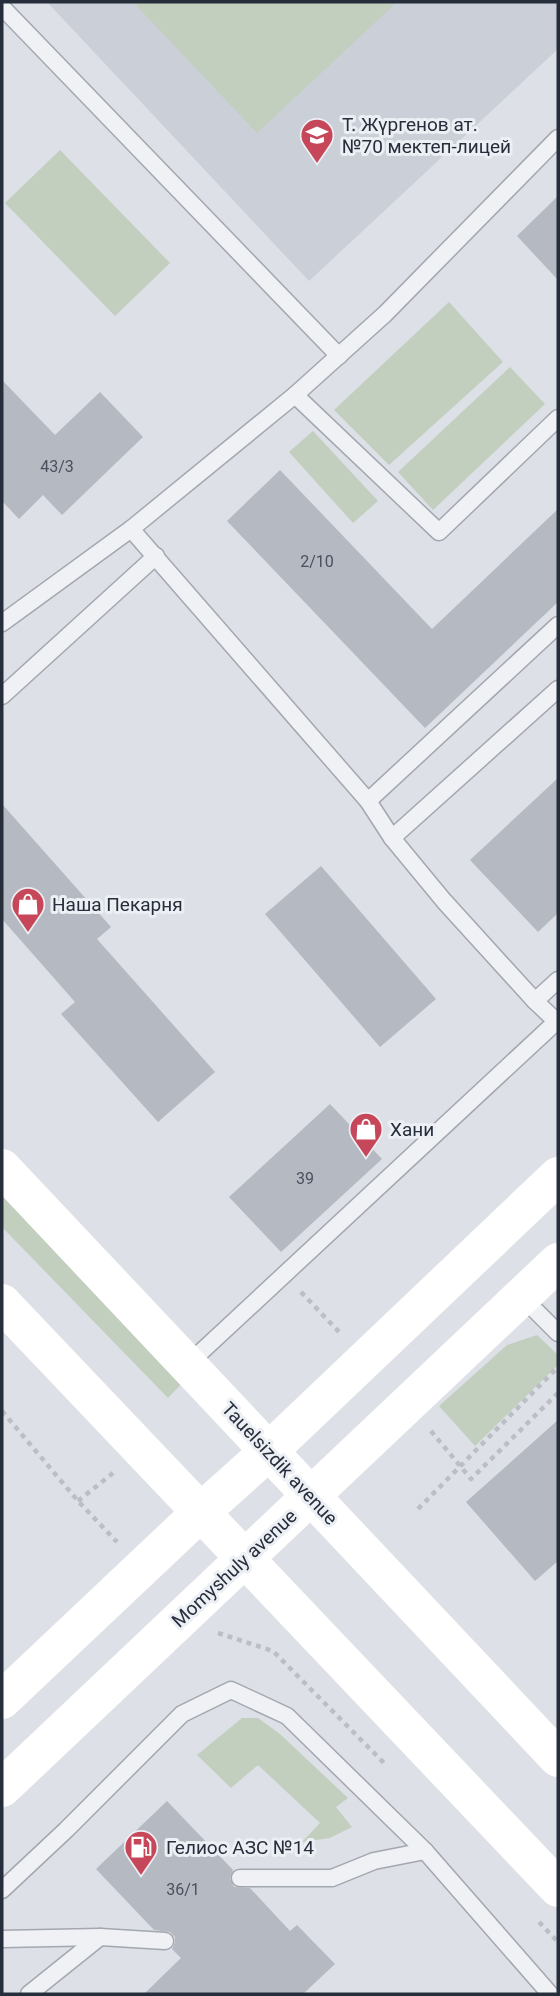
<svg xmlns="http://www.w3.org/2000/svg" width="560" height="1996" font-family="Roboto,sans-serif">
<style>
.built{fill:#cbcfd7}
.green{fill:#c2cfbe}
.building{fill:#b4b9c2}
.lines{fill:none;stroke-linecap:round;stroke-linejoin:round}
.lane-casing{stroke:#a3a7af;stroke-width:19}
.path{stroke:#bbbec5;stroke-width:4.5;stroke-dasharray:5 5;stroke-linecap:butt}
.lane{stroke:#eff1f5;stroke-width:16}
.secondary{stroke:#fff;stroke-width:38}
.labels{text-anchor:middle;stroke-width:6;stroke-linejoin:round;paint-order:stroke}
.number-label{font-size:16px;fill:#4a515d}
.poi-label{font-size:19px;fill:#272e3b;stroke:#eceff4;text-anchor:start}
.street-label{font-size:19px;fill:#272e3b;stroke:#eceff4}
</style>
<rect width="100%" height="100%" fill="#dde0e6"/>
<path class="built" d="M 47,2 L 558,2 L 558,49 L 309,281 Z"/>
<g class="green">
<path d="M 133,2 L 397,2 L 257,133 Z"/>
<path d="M 60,150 L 170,263 L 115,316 L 5,203 Z"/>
<path d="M 449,302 L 503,362 L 389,465 L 334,410 Z"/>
<path d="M 510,367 L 545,404 L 433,510 L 398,472 Z"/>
<path d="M 313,431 L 378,501 L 353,523 L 289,452 Z"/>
<path d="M 2,1187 L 187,1378 L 168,1398 L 2,1227 Z"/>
<path d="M 537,1335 L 558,1355 L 558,1365 L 475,1446 L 439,1406 L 507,1345 Z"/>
<path d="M 242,1718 L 258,1718 L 280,1734 L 348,1798 L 336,1807 L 352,1827 L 330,1838 L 302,1842 L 320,1823 L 258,1765 L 231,1788 L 197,1755 Z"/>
</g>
<g class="building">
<path d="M 558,196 L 558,280 L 517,236 Z"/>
<path d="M 2,380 L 55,435 L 100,392 L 143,437 L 62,515 L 43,495 L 19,519 L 2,501 Z"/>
<path d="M 280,470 L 432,629 L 558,509 L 558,602 L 425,728 L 227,521 Z"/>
<path d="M 558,778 L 558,913 L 538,932 L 470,860 Z"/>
<path d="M 2,804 L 111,927 L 97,939 L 215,1072 L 158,1122 L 61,1014 L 75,1002 L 2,919 Z"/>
<path d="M 321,866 L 436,999 L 380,1047 L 265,914 Z"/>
<path d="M 330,1104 L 382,1159 L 281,1252 L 229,1197 Z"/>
<path d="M 558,1420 L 558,1561 L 535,1581 L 466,1502 Z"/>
<path d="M 167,1801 L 233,1870 L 230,1879 L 234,1887 L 250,1888 L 290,1931 L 297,1925 L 335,1964 L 303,1994 L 144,1994 L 181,1958 L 172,1949 L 175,1942 L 175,1937 L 170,1932 L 154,1930 L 96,1869 Z"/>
</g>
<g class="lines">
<defs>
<g id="lane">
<path d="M 2,7 L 339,356"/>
<path d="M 295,395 L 439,532 L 558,418"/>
<path d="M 131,529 L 368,801 L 558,625"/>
<path d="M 2,623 L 131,529 L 295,395 L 385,314 L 558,138"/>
<path d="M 2,696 L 156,556"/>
<path d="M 368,801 L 392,838"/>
<path d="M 558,980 L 535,1001 L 558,1023"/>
<path d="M 535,1001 L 444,901 L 392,838 L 558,689"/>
<path d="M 522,1297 L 558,1333"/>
<path d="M 187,1365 L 557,1021"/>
<path d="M 240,1878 L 332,1878 L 374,1861 L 425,1851 L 550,1994"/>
<path d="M 2,1890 L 66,1830 L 182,1714 L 231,1690 L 287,1716 L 425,1851"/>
<path d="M 2,1939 L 100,1937 L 165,1941"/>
<path d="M 29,1994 L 100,1937"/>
</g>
</defs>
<use href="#lane" class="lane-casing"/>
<g class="path">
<path d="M 301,1292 L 341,1334"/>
<path d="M 2,1411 L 78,1501 L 117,1542"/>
<path d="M 431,1431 L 471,1479 L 558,1393"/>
<path d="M 78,1501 L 113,1473"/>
<path d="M 418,1509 L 558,1367"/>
<path d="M 218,1633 L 273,1651 L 384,1763"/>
<path d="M 539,1922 L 558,1942"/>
</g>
<use href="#lane" class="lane"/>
<g class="secondary">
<path d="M 2,1168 L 558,1758"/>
<path d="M 2,1303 L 558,1888"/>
<path d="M 2,1700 L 201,1512 L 269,1451 L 558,1176"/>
<path d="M 2,1788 L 558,1262"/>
</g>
</g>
<defs>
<symbol id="school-pin" viewBox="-11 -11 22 30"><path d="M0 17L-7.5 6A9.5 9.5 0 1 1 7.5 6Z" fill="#c54759" stroke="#eceff4"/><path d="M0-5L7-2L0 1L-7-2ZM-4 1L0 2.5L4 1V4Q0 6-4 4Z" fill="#fff"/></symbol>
<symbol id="shop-pin" viewBox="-11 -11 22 30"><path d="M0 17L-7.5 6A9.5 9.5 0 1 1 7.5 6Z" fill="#c54759" stroke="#eceff4"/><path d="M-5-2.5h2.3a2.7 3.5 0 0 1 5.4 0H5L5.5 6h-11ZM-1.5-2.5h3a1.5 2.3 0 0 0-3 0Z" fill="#fff"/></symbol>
<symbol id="fuel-pin" viewBox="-11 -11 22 30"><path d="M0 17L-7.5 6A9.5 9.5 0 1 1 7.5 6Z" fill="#c54759" stroke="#eceff4"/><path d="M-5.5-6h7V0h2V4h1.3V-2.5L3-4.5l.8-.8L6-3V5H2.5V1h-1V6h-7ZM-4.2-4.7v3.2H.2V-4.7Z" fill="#fff"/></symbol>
</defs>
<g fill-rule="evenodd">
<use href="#school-pin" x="298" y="116" width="38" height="52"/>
<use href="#shop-pin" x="9" y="885" width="38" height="52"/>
<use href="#shop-pin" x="347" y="1110" width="38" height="52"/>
<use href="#fuel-pin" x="122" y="1828" width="38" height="52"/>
</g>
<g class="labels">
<g class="number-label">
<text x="57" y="472">43/3</text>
<text x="317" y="567">2/10</text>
<text x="305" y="1184">39</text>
<text x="183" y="1895">36/1</text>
</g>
<g class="poi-label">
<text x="342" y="131">Т. Жүргенов ат.<tspan x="342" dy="22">№70 мектеп-лицей</tspan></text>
<text x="52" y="911">Наша Пекарня</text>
<text x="390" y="1136">Хани</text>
<text x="166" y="1854">Гелиос АЗС №14</text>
</g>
<g class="street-label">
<text transform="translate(280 1463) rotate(47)" y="7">Tauelsizdik avenue</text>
<text transform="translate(234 1568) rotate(-43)" y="7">Momyshuly avenue</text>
</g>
</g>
<rect width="560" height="1996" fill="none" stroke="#272e3b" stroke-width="7"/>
</svg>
